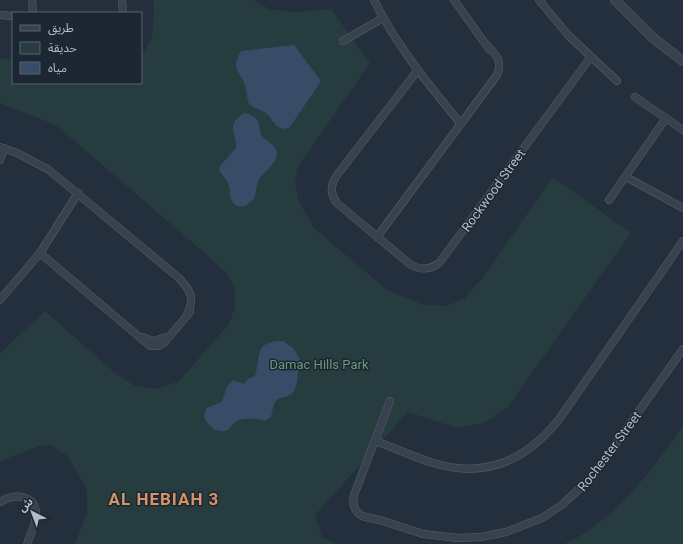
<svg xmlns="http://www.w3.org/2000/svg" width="683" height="544" font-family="Roboto,'Noto Sans Arabic',sans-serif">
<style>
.green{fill:#263c3f}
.water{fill:#394c67}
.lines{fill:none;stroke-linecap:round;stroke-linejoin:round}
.minor-casing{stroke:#565f6c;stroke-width:8}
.tertiary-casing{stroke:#565f6c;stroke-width:10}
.minor{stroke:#38414e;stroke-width:7}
.tertiary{stroke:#38414e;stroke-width:9}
.labels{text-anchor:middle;stroke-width:3;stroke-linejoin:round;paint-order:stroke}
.street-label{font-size:13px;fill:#b4bcc9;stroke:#1d2633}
.park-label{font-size:13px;fill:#6b9a76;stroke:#1d2633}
.district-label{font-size:17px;font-weight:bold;letter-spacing:1px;fill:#d59563;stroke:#1d2633}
</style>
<rect width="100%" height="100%" fill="#242f3e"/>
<g class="green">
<path d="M 153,0 L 254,0 L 269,9 L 292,12 L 331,9 L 370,63 L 297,168 L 295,184 L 298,199 L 314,228 L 387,290 L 421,304 L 446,306 L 464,299 L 484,276 L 553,177 L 631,233 L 507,408 L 484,423 L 457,428 L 408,412 L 315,515 L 322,537 L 336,544 L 75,544 L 87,512 L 87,491 L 77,471 L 66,455 L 51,445 L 40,446 L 0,461 L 0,353 L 45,311 L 114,372 L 133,385 L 158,389 L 179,381 L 229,324 L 235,307 L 235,290 L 228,275 L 215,262 L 56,125 L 0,103 L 0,58 L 13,60 L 13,83 L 141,83 L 141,56 L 152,39 L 154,9 Z"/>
<path d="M 683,426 L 683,544 L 564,544 C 614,522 653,469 683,426 Z"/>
</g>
<g class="water">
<path d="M 294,45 L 321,81 L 290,127 C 276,134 273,117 264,112 C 259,109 254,108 249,104 C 247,99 247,94 246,88 C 242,72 229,72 241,51 Z"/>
<path d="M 245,113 C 260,117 258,122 261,135 C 266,141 276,144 277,153 C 277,163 266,170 260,178 C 256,183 257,192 254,198 C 249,206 237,211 232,201 C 229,197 231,191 229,186 C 228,180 222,176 219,170 L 220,166 L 236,148 C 237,132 224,124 245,113 Z"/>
<path d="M 283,341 L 293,348 L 300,359 C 297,369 299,382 294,391 C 289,399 280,395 275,402 C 273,405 272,413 271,417 L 265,421 C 257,418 242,417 235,422 C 232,424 231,427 229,429 C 219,436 208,426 204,417 L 206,408 L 222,402 L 227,386 L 233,380 L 244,384 L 248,379 L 255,376 C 262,353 253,342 283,341 Z"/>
</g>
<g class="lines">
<defs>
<g id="minor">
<path d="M 32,0 L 33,13"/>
<path d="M 122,0 L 123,13"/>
<path d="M 374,0 C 396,45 429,85 461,124"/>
<path d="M 454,0 L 489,49"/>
<path d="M 539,0 L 568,35 L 617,81"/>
<path d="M 0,15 L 13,16"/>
<path d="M 343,41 L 383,18"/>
<path d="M 418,70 L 337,175 C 330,185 330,195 338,204 L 411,265 C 421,270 431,270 440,262 L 590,58"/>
<path d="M 635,97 L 683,130"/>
<path d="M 0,147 L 17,153 L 49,170 L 179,278 C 191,291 195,298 187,315"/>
<path d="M 0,160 L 4,148"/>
<path d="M 626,177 L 683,208"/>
<path d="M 609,200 L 666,118"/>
<path d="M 377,237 L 497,75 C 503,62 496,54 487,45"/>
<path d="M 40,253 L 150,346 L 159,346 L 163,344 L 190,312"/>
<path d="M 0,300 L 40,253 L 78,193"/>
<path d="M 142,337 L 153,341 L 170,336"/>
<path d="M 390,401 L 354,495 C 352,504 354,511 362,516 L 383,521 L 423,534 L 458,538 L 481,537 L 506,532 L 542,518 L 563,504 L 592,477 L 683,349"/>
<path d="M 375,441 C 401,450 429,465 457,468 C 501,473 534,451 560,418 L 683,241"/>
<path d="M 0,502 C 15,493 38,494 36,517 C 35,526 30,535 27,544"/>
</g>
<path id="tertiary" d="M 615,0 L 653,38 L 683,61"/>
</defs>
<use href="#minor" class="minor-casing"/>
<use href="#tertiary" class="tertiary-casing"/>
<use href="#minor" class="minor"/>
<use href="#tertiary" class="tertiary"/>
</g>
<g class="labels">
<g class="street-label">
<text transform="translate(493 190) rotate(-54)" y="5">Rockwood Street</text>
<text transform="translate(609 451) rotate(-53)" y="5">Rochester Street</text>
</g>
<g class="park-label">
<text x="319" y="369">Damac Hills Park</text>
</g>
<g class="district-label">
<text x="164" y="505">AL HEBIAH 3</text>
</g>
</g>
<rect x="12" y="12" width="130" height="72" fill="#1d2633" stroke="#59626f"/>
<rect x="20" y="25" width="20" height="6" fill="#38414e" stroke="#59626f"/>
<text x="48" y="32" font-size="12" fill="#b4bcc9">طريق</text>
<rect x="20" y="42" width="20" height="12" fill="#263c3f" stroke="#59626f"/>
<text x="48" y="52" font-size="12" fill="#b4bcc9">حديقة</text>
<rect x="20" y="62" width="20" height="12" fill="#394c67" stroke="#59626f"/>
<text x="48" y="72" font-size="12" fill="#b4bcc9">مياه</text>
<g transform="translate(32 512) rotate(318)" stroke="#1d2633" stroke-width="3" paint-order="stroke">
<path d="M0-3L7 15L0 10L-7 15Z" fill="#b4bcc9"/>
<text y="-6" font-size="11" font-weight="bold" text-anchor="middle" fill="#b4bcc9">ش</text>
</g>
</svg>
